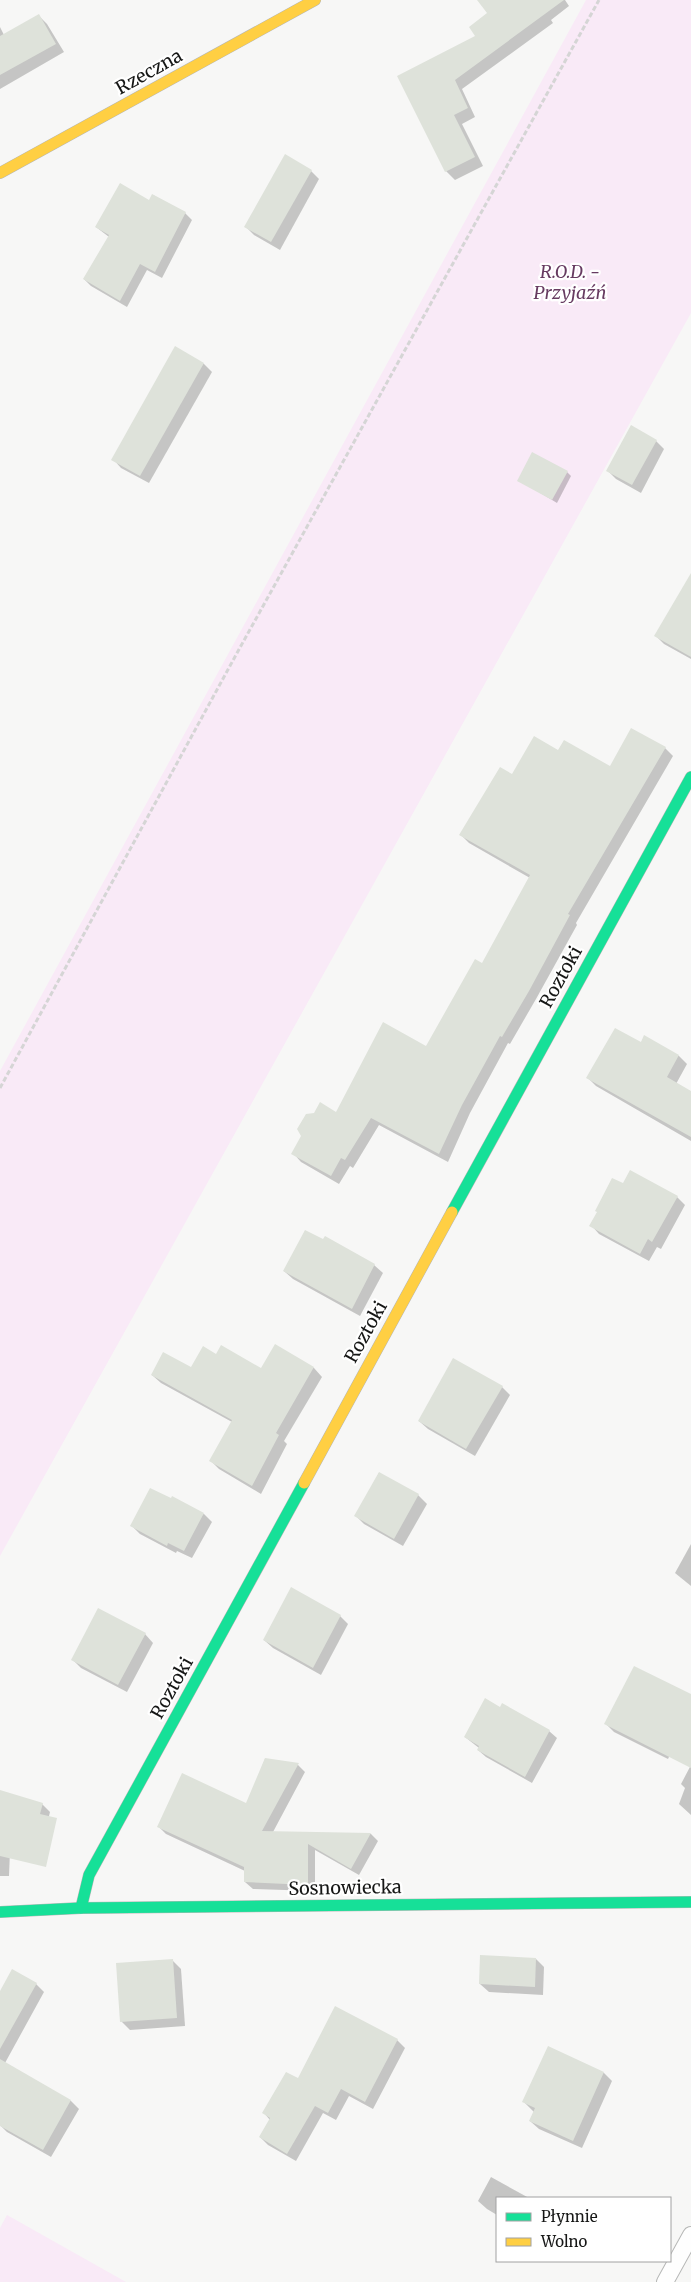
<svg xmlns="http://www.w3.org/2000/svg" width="691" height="2282" font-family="Merriweather,serif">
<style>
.green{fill:#f9eaf7}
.shadow{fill:#0003}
.building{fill:#dee2da}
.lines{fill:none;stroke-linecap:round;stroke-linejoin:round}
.lane-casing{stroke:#b6b7b6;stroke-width:18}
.fast-casing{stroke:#b6b7b6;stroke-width:12}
.slow-casing{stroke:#b6b7b6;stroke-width:12}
.path{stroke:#d5d5d5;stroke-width:3;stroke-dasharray:5 2.5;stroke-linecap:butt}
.lane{stroke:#fefefe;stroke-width:16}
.fast{stroke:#16e098;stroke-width:11}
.slow{stroke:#ffcf43;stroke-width:11}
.labels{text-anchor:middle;stroke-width:4.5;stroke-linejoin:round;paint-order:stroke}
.street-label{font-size:18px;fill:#161716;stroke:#fff}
.park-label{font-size:18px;font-style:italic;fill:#673b61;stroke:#fff}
</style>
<rect width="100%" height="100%" fill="#f7f7f6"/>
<g class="green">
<path d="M 586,0 L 691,0 L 691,313 L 0,1556 L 0,1071 Z"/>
<path d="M 7,2215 L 126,2282 L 0,2282 L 0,2228 Z"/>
</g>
<g class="shadow">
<path d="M 479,0 L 565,0 L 569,6 L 551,20 L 553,23 L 462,89 L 475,117 L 462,124 L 483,166 L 455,180 L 446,171 L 399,77 L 477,36 L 489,14 Z"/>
<path d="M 39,16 L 47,24 L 64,52 L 0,89 L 0,27 L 4,35 Z"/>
<path d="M 311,171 L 319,179 L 280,250 L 254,235 L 245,226 Z"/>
<path d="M 153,195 L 185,213 L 192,220 L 162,278 L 147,270 L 127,307 L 91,286 L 84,279 L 109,237 L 96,227 L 149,202 Z"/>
<path d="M 175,348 L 204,364 L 212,372 L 149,483 L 121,468 L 113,459 Z"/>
<path d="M 656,441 L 664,449 L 641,493 L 616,479 L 608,471 Z"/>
<path d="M 567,472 L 571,476 L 557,503 L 519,480 Z"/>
<path d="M 691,608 L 691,659 L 664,644 L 656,636 Z"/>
<path d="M 665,748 L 673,756 L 576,923 L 577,925 L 536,999 L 510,1044 L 508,1043 L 470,1113 L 448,1162 L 379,1125 L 353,1168 L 350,1166 L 339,1184 L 301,1162 L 293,1153 L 337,1113 L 426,1047 L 482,965 L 530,878 L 469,843 L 461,835 L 513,776 L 559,752 L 610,768 Z"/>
<path d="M 644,1037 L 679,1056 L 687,1064 L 676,1084 L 691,1092 L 691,1141 L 596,1086 L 588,1078 L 641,1043 Z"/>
<path d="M 623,1185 L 677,1197 L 685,1205 L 661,1249 L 657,1247 L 649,1261 L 599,1234 L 591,1225 Z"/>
<path d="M 374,1265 L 383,1273 L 360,1316 L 293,1279 L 284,1271 Z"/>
<path d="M 275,1346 L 314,1368 L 322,1377 L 284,1441 L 287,1444 L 261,1494 L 219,1469 L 211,1461 L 232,1422 L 161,1383 L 152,1375 L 191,1369 L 262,1370 Z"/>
<path d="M 502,1387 L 510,1395 L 475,1456 L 428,1429 L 419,1421 Z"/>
<path d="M 379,1473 L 418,1495 L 427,1504 L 403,1546 L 364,1524 L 356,1516 Z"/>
<path d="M 204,1514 L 212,1522 L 192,1558 L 177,1551 L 176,1553 L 140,1534 L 131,1525 Z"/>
<path d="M 691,1544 L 691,1586 L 675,1573 Z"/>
<path d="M 340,1616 L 348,1624 L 321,1675 L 273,1648 L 264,1640 Z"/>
<path d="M 145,1634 L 153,1643 L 127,1692 L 81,1668 L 72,1659 Z"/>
<path d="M 691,1699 L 691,1706 L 683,1728 L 668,1759 L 614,1732 L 606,1724 Z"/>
<path d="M 501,1708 L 549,1731 L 557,1738 L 532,1783 L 486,1757 L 478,1750 L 479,1748 L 465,1737 Z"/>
<path d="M 265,1759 L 298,1765 L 305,1772 L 273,1832 L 371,1834 L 378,1841 L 359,1875 L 315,1850 L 315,1891 L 253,1889 L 245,1882 L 245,1871 L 166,1834 L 159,1827 L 247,1805 Z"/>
<path d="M 691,1765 L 691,1815 L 679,1804 L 685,1788 L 681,1784 Z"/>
<path d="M 42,1804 L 50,1812 L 44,1837 L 0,1821 L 0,1806 Z"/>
<path d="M 0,1843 L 10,1851 L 9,1876 L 0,1876 Z"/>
<path d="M 536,1959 L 544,1967 L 543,1995 L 489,1992 L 480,1984 Z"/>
<path d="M 172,1960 L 181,1969 L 185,2026 L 130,2030 L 121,2021 Z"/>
<path d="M 36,1984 L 44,1992 L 5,2063 L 71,2101 L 79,2109 L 51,2157 L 7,2132 L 0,2125 L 0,1993 Z"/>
<path d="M 397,2040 L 405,2048 L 373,2109 L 349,2096 L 336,2120 L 323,2113 L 296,2161 L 268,2145 L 260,2137 L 270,2120 L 264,2113 L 298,2080 Z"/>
<path d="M 548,2048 L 604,2073 L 612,2081 L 582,2148 L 539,2129 L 530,2121 L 534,2112 L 524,2102 Z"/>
<path d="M 491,2177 L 529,2198 L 497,2198 L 497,2215 L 487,2209 L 478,2201 Z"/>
</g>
<g class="building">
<path d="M 477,0 L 564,0 L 455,80 L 468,108 L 454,115 L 475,157 L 445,172 L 397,76 L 475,36 L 469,27 L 487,13 Z"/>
<path d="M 39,14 L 56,44 L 0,75 L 0,36 Z"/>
<path d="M 285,154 L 312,170 L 271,242 L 244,227 Z"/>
<path d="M 120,183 L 149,200 L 152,194 L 186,212 L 155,272 L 140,264 L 120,301 L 83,279 L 109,235 L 95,227 Z"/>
<path d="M 175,346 L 204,363 L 140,476 L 111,460 Z"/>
<path d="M 631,425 L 657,440 L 632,485 L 606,471 Z"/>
<path d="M 532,452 L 568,471 L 552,500 L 517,481 Z"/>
<path d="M 691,573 L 691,657 L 654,636 Z"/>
<path d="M 631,728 L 666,747 L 568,914 L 570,915 L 529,991 L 502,1037 L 500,1036 L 462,1105 L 439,1154 L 371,1118 L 345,1160 L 341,1158 L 331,1176 L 291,1154 L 301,1136 L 297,1129 L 306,1114 L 314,1113 L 320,1102 L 336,1112 L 383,1022 L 426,1046 L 475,959 L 482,963 L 530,875 L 459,835 L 500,767 L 512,774 L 534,736 L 558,750 L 564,740 L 610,766 Z"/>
<path d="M 615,1028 L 641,1042 L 644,1035 L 679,1055 L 667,1077 L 691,1091 L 691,1137 L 586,1078 Z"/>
<path d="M 630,1170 L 678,1196 L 652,1242 L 648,1239 L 640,1254 L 589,1226 L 597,1212 L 595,1211 L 612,1178 L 623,1183 Z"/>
<path d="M 305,1230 L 323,1239 L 325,1236 L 375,1264 L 352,1309 L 283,1271 Z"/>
<path d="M 275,1344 L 314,1367 L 276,1433 L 279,1435 L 252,1486 L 209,1461 L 232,1420 L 151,1375 L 163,1352 L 191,1367 L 203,1346 L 216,1354 L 221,1345 L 261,1368 Z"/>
<path d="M 453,1358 L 503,1386 L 466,1449 L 418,1421 Z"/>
<path d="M 379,1472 L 419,1494 L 394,1539 L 354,1516 Z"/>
<path d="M 150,1488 L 171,1498 L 172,1496 L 204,1513 L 184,1551 L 168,1543 L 167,1546 L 130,1526 Z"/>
<path d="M 291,1587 L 341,1615 L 313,1668 L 263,1640 Z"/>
<path d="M 98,1608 L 146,1633 L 118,1685 L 71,1660 Z"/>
<path d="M 634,1666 L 691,1694 L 691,1768 L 604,1724 Z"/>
<path d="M 485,1698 L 500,1707 L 502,1703 L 550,1730 L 525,1777 L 477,1750 L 479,1746 L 464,1737 Z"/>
<path d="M 265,1758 L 299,1763 L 262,1831 L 371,1833 L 351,1869 L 308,1844 L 308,1885 L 244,1882 L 244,1867 L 157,1827 L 182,1773 L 246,1803 Z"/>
<path d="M 0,1790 L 43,1803 L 40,1814 L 57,1818 L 46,1867 L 0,1856 Z"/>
<path d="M 480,1955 L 536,1958 L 535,1987 L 479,1984 Z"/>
<path d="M 173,1959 L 177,2018 L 120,2022 L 116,1963 Z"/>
<path d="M 12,1969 L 37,1983 L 0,2049 L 0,1991 Z"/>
<path d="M 335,2006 L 398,2039 L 365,2102 L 341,2089 L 328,2113 L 315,2106 L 287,2154 L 259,2137 L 270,2118 L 262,2113 L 286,2072 L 298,2078 Z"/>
<path d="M 548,2046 L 604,2072 L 573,2141 L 529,2121 L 535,2108 L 522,2102 Z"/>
<path d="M 0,2059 L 71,2100 L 43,2150 L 0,2126 Z"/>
</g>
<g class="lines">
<defs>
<path id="lane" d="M 665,2282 L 691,2235"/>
<g id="fast">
<path d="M 452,1212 L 691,777"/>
<path d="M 81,1908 L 89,1875 L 304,1483"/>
<path d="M 0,1912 L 81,1908 L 691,1902"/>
</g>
<g id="slow">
<path d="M 0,173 L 315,0"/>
<path d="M 304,1483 L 452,1212"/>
</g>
</defs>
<use href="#lane" class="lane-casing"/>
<use href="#fast" class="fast-casing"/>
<use href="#slow" class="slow-casing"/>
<path class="path" d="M 0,1088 L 237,653 L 599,0"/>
<use href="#lane" class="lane"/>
<use href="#fast" class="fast"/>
<use href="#slow" class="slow"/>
</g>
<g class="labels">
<g class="street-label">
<text transform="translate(149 72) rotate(-29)" y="6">Rzeczna</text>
<text transform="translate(561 977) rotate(-61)" y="6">Roztoki</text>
<text transform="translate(366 1332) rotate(-61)" y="6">Roztoki</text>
<text transform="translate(172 1688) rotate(-61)" y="6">Roztoki</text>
<text transform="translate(345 1888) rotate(-1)" y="6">Sosnowiecka</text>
</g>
<g class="park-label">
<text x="570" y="278">R.O.D. -<tspan x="570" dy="21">Przyjaźń</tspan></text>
</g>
</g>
<rect x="496" y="2197" width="175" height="65" fill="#ffffff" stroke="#a2a2a2"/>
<rect x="506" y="2213" width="25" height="8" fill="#16e098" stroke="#a2a2a2"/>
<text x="541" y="2222" font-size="15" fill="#161716">Płynnie</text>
<rect x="506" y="2238" width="25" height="8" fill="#ffcf43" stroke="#a2a2a2"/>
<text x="541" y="2247" font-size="15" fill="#161716">Wolno</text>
</svg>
